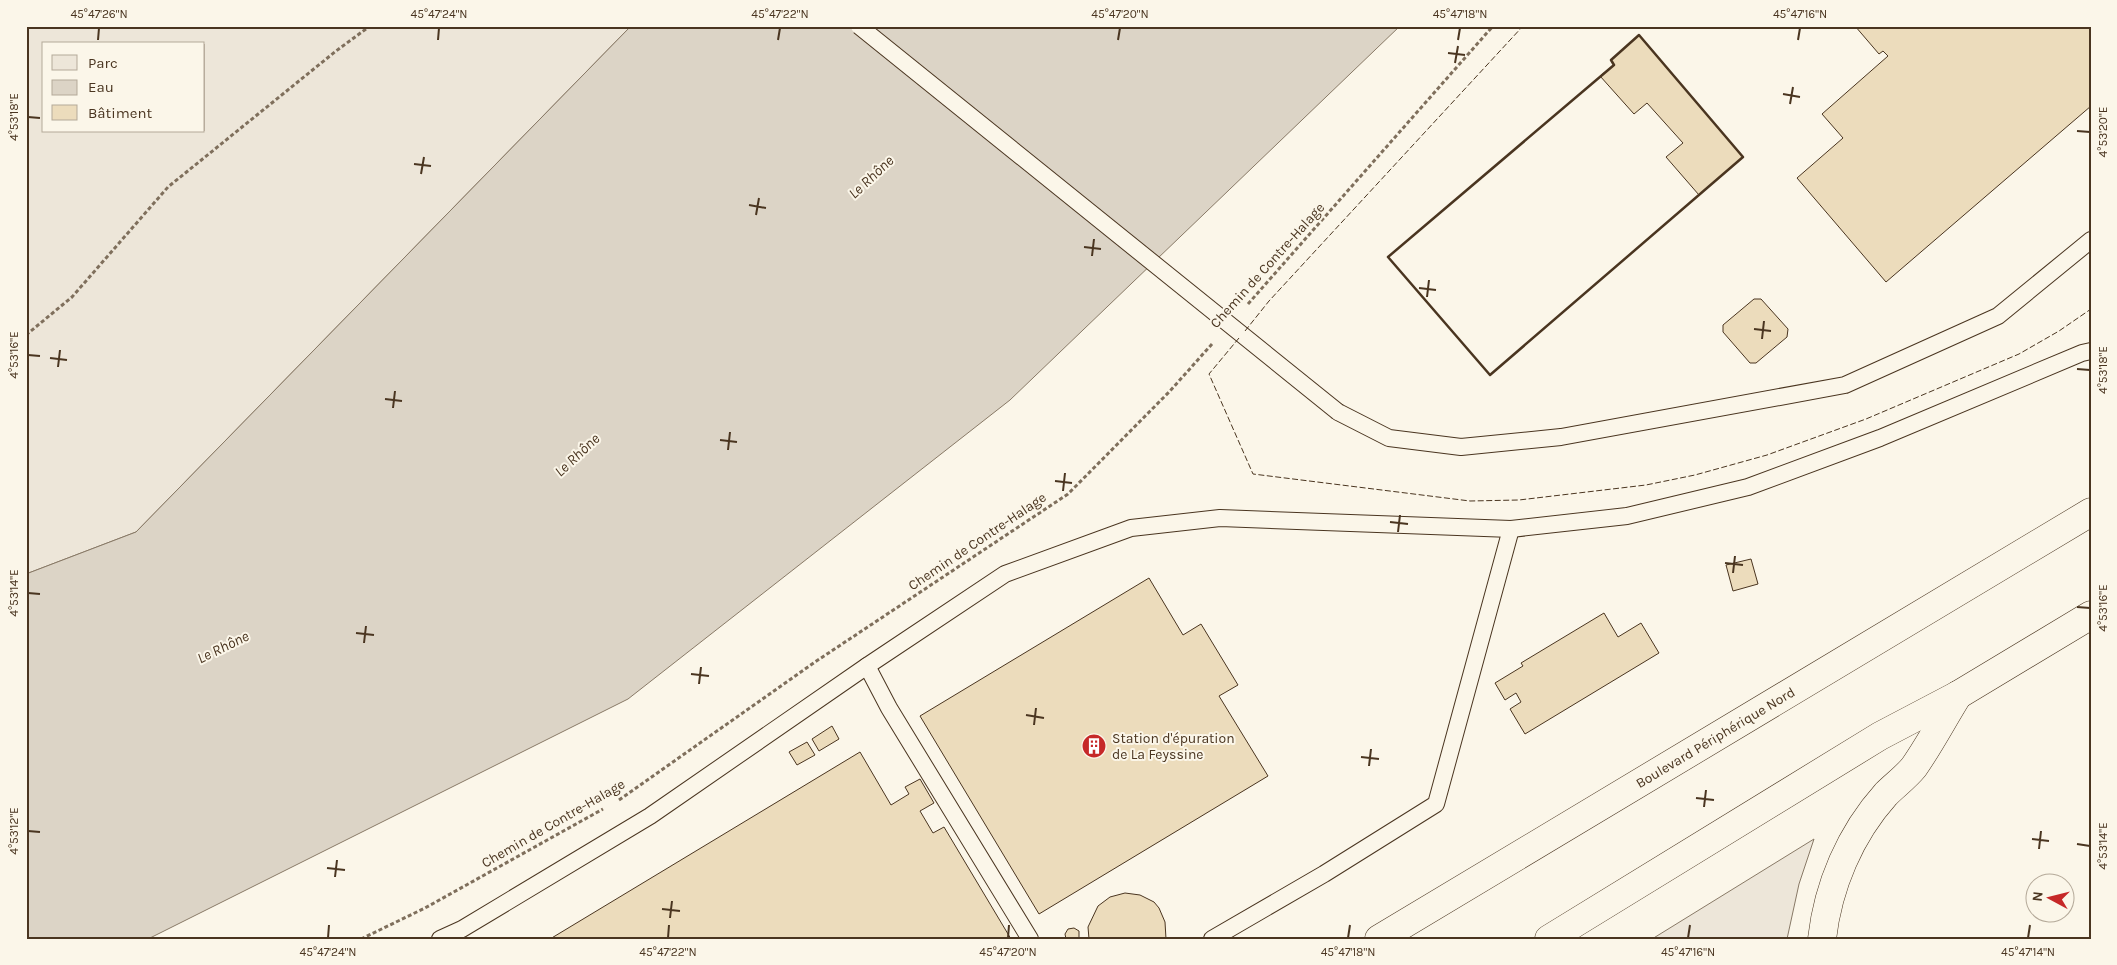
<svg xmlns="http://www.w3.org/2000/svg" width="2117" height="965" font-family="Karla,sans-serif">
<style>
.green{fill:#ede6d9;stroke:#887966;fill-rule:evenodd}
.water{fill:#dcd4c6;stroke:#887966}
.building{fill:#ecdcbc;stroke:#4a3520}
.lines{fill:none;stroke-linecap:round;stroke-linejoin:round}
.lane-casing{stroke:#4a3520;stroke-width:18}
.highway-casing{stroke:#4a3520;stroke-width:29}
.path{stroke:#7f6f5c;stroke-width:3;stroke-dasharray:4 2.5;stroke-linecap:butt}
.lane{stroke:#fbf6e9;stroke-width:16}
.highway{stroke:#fbf6e9;stroke-width:28}
.lane-bridge-casing{stroke:#4a3520;stroke-width:18;stroke-linecap:butt}
.lane-bridge{stroke:#fbf6e9;stroke-width:16}
.fence{stroke:#4a3520;stroke-width:1;stroke-dasharray:6 2.5;stroke-linecap:butt}
.wall{stroke:#4a3520;stroke-width:2.5}
.ticks{fill:none;stroke:#4a3520;stroke-width:2}
.labels{text-anchor:middle;stroke-width:4;stroke-linejoin:round;paint-order:stroke}
.street-label{font-size:14px;fill:#4a3520;stroke:#fbf6e9}
.poi-label{font-size:14px;fill:#4a3520;stroke:#fbf6e9;text-anchor:start}
.water-label{font-size:15px;font-style:italic;fill:#4a3520;stroke:#fbf6e9}
.neatline{fill:none;stroke:#4a3520;stroke-width:2}
.ticks-label{font-size:12px;text-anchor:middle;fill:#4a3520}
</style>
<rect width="100%" height="100%" fill="#fbf6e9"/>
<g class="green">
<path d="M 26,26 L 631,26 L 136,532 L 26,574 ZM 44,44 L 204,44 L 204,131 L 44,131 Z"/>
<path d="M 1814,839 L 1799,884 L 1787,939 L 1652,939 Z"/>
</g>
<path class="water" d="M 631,26 L 1400,26 L 1010,400 L 628,699 L 148,939 L 26,939 L 26,574 L 136,532 Z"/>
<g class="building">
<path d="M 1855,26 L 2091,26 L 2091,106 L 1886,282 L 1797,178 L 1843,138 L 1822,114 L 1888,56 L 1883,51 L 1879,54 Z"/>
<path d="M 1639,35 L 1743,157 L 1699,195 L 1666,157 L 1683,143 L 1647,103 L 1634,114 L 1600,76 L 1614,65 L 1611,60 Z"/>
<path d="M 1754,299 L 1761,299 L 1788,329 L 1787,337 L 1756,363 L 1750,363 L 1723,332 L 1723,325 Z"/>
<path d="M 1751,559 L 1758,584 L 1733,591 L 1726,565 Z"/>
<path d="M 1149,578 L 1183,635 L 1201,624 L 1238,685 L 1219,696 L 1268,776 L 1039,914 L 920,716 Z"/>
<path d="M 1604,613 L 1618,637 L 1641,623 L 1659,653 L 1525,734 L 1510,709 L 1521,702 L 1516,693 L 1505,700 L 1495,683 L 1523,666 L 1521,663 Z"/>
<path d="M 832,726 L 839,739 L 819,751 L 812,739 Z"/>
<path d="M 807,742 L 815,755 L 797,765 L 789,752 Z"/>
<path d="M 860,752 L 891,805 L 909,794 L 905,787 L 920,779 L 934,803 L 920,811 L 933,833 L 944,827 L 1011,939 L 550,939 Z"/>
<path d="M 1125,893 L 1140,895 L 1154,902 L 1159,908 L 1165,922 L 1166,939 L 1089,939 L 1088,927 L 1098,906 L 1110,897 Z"/>
<path d="M 1074,928 L 1079,931 L 1079,939 L 1066,939 L 1065,934 L 1068,929 Z"/>
</g>
<g class="lines">
<defs>
<g id="lane">
<path d="M 1338,412 L 1389,438 L 1461,447 L 1561,437 L 1845,385 L 1998,316 L 2091,240"/>
<path d="M 867,666 L 889,708 L 1030,939"/>
<path d="M 440,939 L 462,929 L 650,816 L 867,666 L 1005,574 L 1131,528 L 1220,518 L 1511,529 L 1627,516 L 1748,487 L 1880,438 L 2082,353 L 2091,351"/>
<path d="M 1212,939 L 1324,874 L 1436,804 L 1511,529"/>
</g>
<g id="highway">
<path id="s1" d="M 1379,939 L 2091,512"/>
<path d="M 1549,939 L 1880,736 L 1958,695 L 2091,615"/>
<path d="M 1822,939 C 1828,886 1850,834 1886,794 C 1895,785 1906,777 1914,767 C 1930,744 1943,719 1958,695"/>
</g>
</defs>
<use href="#lane" class="lane-casing"/>
<use href="#highway" class="highway-casing"/>
<g class="path">
<path d="M 1248,304 L 1493,26"/>
<path d="M 26,335 L 72,297 L 168,187 L 336,51 L 370,26"/>
<path d="M 619,800 L 815,662 L 1068,494 L 1170,391 L 1212,344"/>
<path d="M 361,939 L 425,908 L 603,809"/>
</g>
<use href="#lane" class="lane"/>
<use href="#highway" class="highway"/>
<defs>
<path id="lane-bridge" d="M 859,26 L 1338,412"/>
</defs>
<use href="#lane-bridge" class="lane-bridge-casing"/>
<use href="#lane-bridge" class="lane-bridge"/>
<g class="fence">
<path d="M 1245,331 L 1269,301 L 1523,26"/>
<path d="M 1239,338 L 1209,374 L 1253,474 L 1470,501 L 1519,500 L 1646,485 L 1695,475 L 1767,455 L 1866,419 L 2019,354 L 2059,331 L 2091,309"/>
</g>
<path class="wall" d="M 1639,35 L 1743,157 L 1490,375 L 1388,257 L 1614,65 L 1611,60 Z"/>
</g>
<path class="ticks" d="M 98,40 L 99,28M 438,40 L 439,28M 778,40 L 780,28M 1118,40 L 1120,28M 1458,40 L 1460,28M 1798,40 L 1800,28M 1448,53 L 1465,55M 1455,63 L 1458,46M 1783,94 L 1800,97M 1790,104 L 1793,87M 28,117 L 40,118M 2077,131 L 2090,132M 414,164 L 431,166M 421,174 L 424,157M 749,205 L 766,208M 756,215 L 759,198M 1084,247 L 1101,249M 1092,256 L 1094,239M 1419,288 L 1436,290M 1427,297 L 1429,280M 1754,329 L 1771,331M 1762,339 L 1764,321M 28,355 L 40,356M 50,358 L 67,360M 58,367 L 60,350M 2077,369 L 2090,370M 385,399 L 402,401M 393,408 L 395,391M 720,440 L 737,442M 728,450 L 730,432M 1055,481 L 1072,483M 1063,491 L 1065,473M 1390,522 L 1408,524M 1398,532 L 1400,515M 1725,563 L 1743,565M 1733,573 L 1735,556M 28,593 L 40,594M 2077,607 L 2090,608M 356,633 L 374,635M 364,643 L 366,626M 691,674 L 709,676M 699,684 L 701,667M 1026,715 L 1044,718M 1034,725 L 1036,708M 1361,757 L 1379,759M 1369,766 L 1371,749M 1696,798 L 1714,800M 1704,807 L 1706,790M 28,831 L 40,832M 2032,839 L 2049,841M 2077,844 L 2090,846M 2039,849 L 2041,831M 327,868 L 345,870M 335,877 L 337,860M 662,909 L 680,911M 670,918 L 672,901M 328,938 L 329,925M 668,938 L 669,925M 1008,938 L 1009,925M 1348,938 L 1350,925M 1688,938 L 1690,925M 2028,938 L 2030,925"/>
<defs>
<symbol id="building-disc" viewBox="-11 -11 22 22"><circle r="9.5" fill="#c62828" stroke="#fbf6e9"/><path d="M-4-6H4V6H1V3H-1V6H-4ZM-2.5-4.3h1.7v1.8h-1.7ZM.8-4.3h1.7v1.8H.8ZM-2.5-1h1.7V.8h-1.7ZM.8-1h1.7V.8H.8Z" fill="#fff"/></symbol>
</defs>
<g fill-rule="evenodd">
<use href="#building-disc" x="1080" y="732" width="28" height="28"/>
</g>
<g class="labels">
<g class="street-label">
<text transform="translate(1267 265) rotate(-48)" y="5">Chemin de Contre-Halage</text>
<text transform="translate(977 541) rotate(-34)" y="5">Chemin de Contre-Halage</text>
<text dy="5" stroke="none"><textPath href="#s1" startOffset="392">Boulevard Périphérique Nord</textPath></text>
<text transform="translate(553 823) rotate(-30)" y="5">Chemin de Contre-Halage</text>
</g>
<g class="poi-label">
<text x="1112" y="743">Station d'épuration<tspan x="1112" dy="16">de La Feyssine</tspan></text>
</g>
<g class="water-label">
<text transform="translate(871 177) rotate(-43)" y="5">Le Rhône</text>
<text transform="translate(577 455) rotate(-43)" y="5">Le Rhône</text>
<text transform="translate(223 647) rotate(-26)" y="5">Le Rhône</text>
</g>
</g>
<rect width="2117" height="965" fill="none" stroke="#fbf6e9" stroke-width="55"/>
<rect x="42" y="42" width="162" height="90" fill="#fbf6e9" stroke="#b4a999"/>
<rect x="52" y="55" width="25" height="15" fill="#ede6d9" stroke="#b4a999"/>
<text x="88" y="68" font-size="15" fill="#4a3520">Parc</text>
<rect x="52" y="80" width="25" height="15" fill="#dcd4c6" stroke="#b4a999"/>
<text x="88" y="92" font-size="15" fill="#4a3520">Eau</text>
<rect x="52" y="105" width="25" height="15" fill="#ecdcbc" stroke="#b4a999"/>
<text x="88" y="118" font-size="15" fill="#4a3520">Bâtiment</text>
<g transform="translate(2050 898) rotate(277)"><circle r="24" fill="#fbf6e9" stroke="#b4a999"/>
<path d="M0-4L9 19L0 12L-9 19Z" fill="#c62828"/>
<text y="-8" font-size="14" font-weight="bold" text-anchor="middle" fill="#4a3520">N</text>
</g>
<rect x="28" y="28" width="2062" height="910" class="neatline"/>
<g class="ticks-label">
<text x="99" y="18">45°47'26"N</text>
<text x="439" y="18">45°47'24"N</text>
<text x="780" y="18">45°47'22"N</text>
<text x="1120" y="18">45°47'20"N</text>
<text x="1460" y="18">45°47'18"N</text>
<text x="1800" y="18">45°47'16"N</text>
<text transform="translate(14 117) rotate(-90)" y="4">4°53'18"E</text>
<text transform="translate(2103 132) rotate(-90)" y="4">4°53'20"E</text>
<text transform="translate(14 355) rotate(-90)" y="4">4°53'16"E</text>
<text transform="translate(2103 370) rotate(-90)" y="4">4°53'18"E</text>
<text transform="translate(14 593) rotate(-90)" y="4">4°53'14"E</text>
<text transform="translate(2103 608) rotate(-90)" y="4">4°53'16"E</text>
<text transform="translate(14 831) rotate(-90)" y="4">4°53'12"E</text>
<text transform="translate(2103 846) rotate(-90)" y="4">4°53'14"E</text>
<text x="328" y="956">45°47'24"N</text>
<text x="668" y="956">45°47'22"N</text>
<text x="1008" y="956">45°47'20"N</text>
<text x="1348" y="956">45°47'18"N</text>
<text x="1688" y="956">45°47'16"N</text>
<text x="2028" y="956">45°47'14"N</text>
</g>
</svg>
